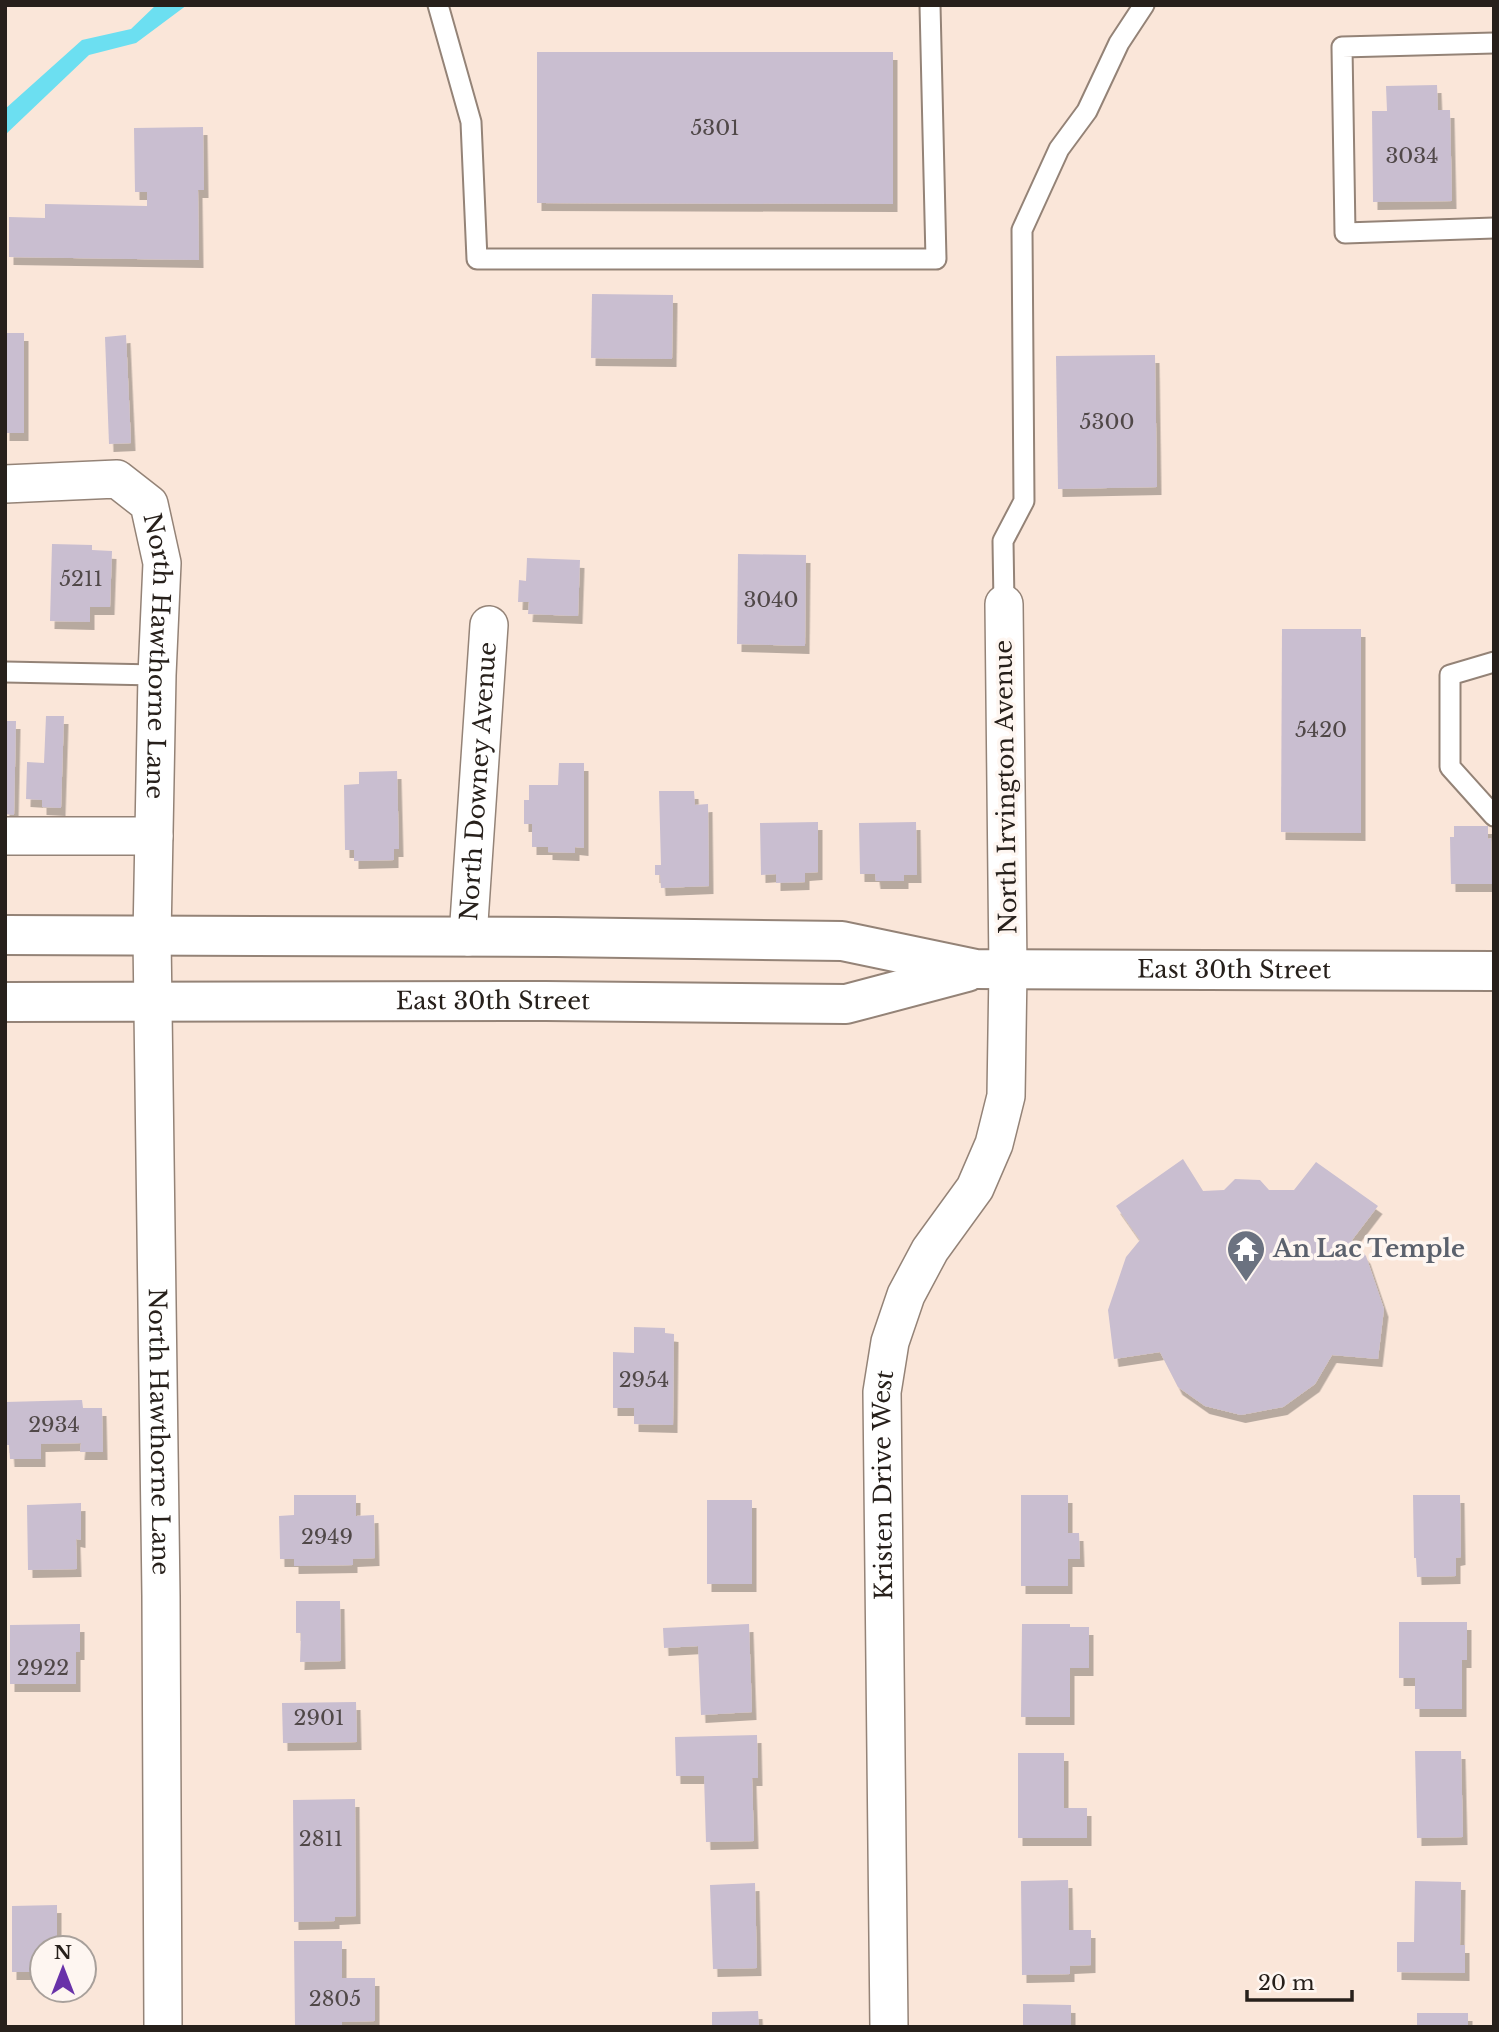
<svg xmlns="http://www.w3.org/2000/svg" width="1499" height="2032" font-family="'Libre Baskerville',serif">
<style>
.water{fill:#6cdff1}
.building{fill:#c9bed0;filter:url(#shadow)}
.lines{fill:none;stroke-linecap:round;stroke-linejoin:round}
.service-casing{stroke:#948377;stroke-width:23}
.minor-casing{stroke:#948377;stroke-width:40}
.secondary-casing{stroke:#948377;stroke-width:42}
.service{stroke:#fff;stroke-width:19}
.minor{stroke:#fff;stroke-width:37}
.secondary{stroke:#fff;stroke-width:38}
.labels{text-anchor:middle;stroke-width:7;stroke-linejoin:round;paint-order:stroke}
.number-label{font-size:21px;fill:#504848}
.street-label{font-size:24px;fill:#27201b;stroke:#fef6f1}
.worship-label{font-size:24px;font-weight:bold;fill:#5b616d;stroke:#fef6f1;text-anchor:start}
</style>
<defs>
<filter id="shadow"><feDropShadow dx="4.5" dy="8" stdDeviation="0" flood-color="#0004"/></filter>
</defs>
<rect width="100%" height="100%" fill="#fae6d9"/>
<path class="water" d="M 156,5 L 187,5 L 136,43 L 89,55 L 5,135 L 5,109 L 82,40 L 131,29 Z"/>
<g class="building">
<path d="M 537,52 L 893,52 L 893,204 L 537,203 Z"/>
<path d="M 1437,85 L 1438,110 L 1450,110 L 1452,201 L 1373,202 L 1372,111 L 1387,111 L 1386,86 Z"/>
<path d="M 203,127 L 204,190 L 198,190 L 199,260 L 9,257 L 9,217 L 45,218 L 45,204 L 147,206 L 147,192 L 135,192 L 134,128 Z"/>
<path d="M 592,294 L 673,295 L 672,359 L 591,358 Z"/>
<rect x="5" y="333" width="19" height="100"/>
<path d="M 126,335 L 131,443 L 109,444 L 105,337 Z"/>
<path d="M 1155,355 L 1157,487 L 1058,489 L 1056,356 Z"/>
<path d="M 52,544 L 92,545 L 92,550 L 112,551 L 110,607 L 90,607 L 90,622 L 50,621 Z"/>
<path d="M 738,554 L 806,555 L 805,646 L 737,644 Z"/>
<path d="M 527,558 L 580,560 L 578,616 L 528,614 L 529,602 L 518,602 L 519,580 L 526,581 Z"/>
<path d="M 1282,629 L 1361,629 L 1361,833 L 1281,832 Z"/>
<path d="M 46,716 L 64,716 L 61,808 L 42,807 L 42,800 L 26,799 L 27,762 L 44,763 Z"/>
<path d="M 5,721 L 16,721 L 14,815 L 5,814 Z"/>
<path d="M 559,763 L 584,763 L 584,848 L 575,847 L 575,853 L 548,852 L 548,847 L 532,847 L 532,824 L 524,824 L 524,800 L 529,800 L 529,785 L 558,785 Z"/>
<path d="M 397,771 L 399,849 L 394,849 L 394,860 L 354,861 L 354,850 L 345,850 L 344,785 L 359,784 L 359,772 Z"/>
<path d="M 659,791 L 694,791 L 695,805 L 708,804 L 709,886 L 661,888 L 660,875 L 655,875 L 655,865 L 661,865 Z"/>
<path d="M 818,822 L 818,872 L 805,873 L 805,882 L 776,883 L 776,874 L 761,875 L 760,823 Z"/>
<path d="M 916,822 L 917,875 L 904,875 L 904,881 L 876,881 L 875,874 L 860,874 L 859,823 Z"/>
<path d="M 1454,826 L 1488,826 L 1488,839 L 1491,838 L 1492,884 L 1451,884 L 1450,837 L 1454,837 Z"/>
<path d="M 1183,1159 L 1203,1191 L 1224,1190 L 1235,1179 L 1260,1180 L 1269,1190 L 1294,1190 L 1316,1162 L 1378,1206 L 1352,1240 L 1366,1256 L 1384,1309 L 1378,1359 L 1332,1355 L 1315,1384 L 1283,1407 L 1241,1415 L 1205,1406 L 1178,1387 L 1160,1352 L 1114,1359 L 1108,1310 L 1126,1257 L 1140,1240 L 1116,1206 Z"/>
<path d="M 634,1327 L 665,1328 L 665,1333 L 674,1334 L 673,1425 L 634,1424 L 634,1408 L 613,1408 L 613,1352 L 634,1353 Z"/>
<path d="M 82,1400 L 83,1408 L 102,1408 L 103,1452 L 80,1452 L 81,1443 L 41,1444 L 41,1459 L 10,1459 L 9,1445 L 5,1445 L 5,1402 Z"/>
<path d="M 294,1495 L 356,1495 L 356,1516 L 374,1515 L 375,1558 L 353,1559 L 353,1565 L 294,1566 L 294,1559 L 280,1559 L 279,1516 L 294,1515 Z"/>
<path d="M 1021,1495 L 1068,1495 L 1068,1533 L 1079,1533 L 1080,1559 L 1068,1559 L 1068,1586 L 1021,1586 Z"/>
<path d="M 1413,1495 L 1460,1495 L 1461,1557 L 1456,1558 L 1456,1576 L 1417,1577 L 1416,1558 L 1414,1558 Z"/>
<rect x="707" y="1500" width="45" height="84"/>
<path d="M 81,1503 L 81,1540 L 76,1539 L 77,1569 L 28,1570 L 27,1505 Z"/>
<path d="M 296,1601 L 340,1601 L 341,1661 L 300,1662 L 301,1633 L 296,1633 Z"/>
<path d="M 1399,1622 L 1467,1622 L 1467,1660 L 1462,1660 L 1462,1709 L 1415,1709 L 1415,1678 L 1399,1678 Z"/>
<path d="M 80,1624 L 80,1652 L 76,1652 L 76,1684 L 10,1684 L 10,1625 Z"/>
<path d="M 749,1624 L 752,1712 L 701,1715 L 698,1646 L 664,1648 L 663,1628 Z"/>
<path d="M 1022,1624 L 1070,1624 L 1070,1627 L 1089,1627 L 1089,1668 L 1070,1668 L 1070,1717 L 1021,1717 Z"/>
<path d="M 356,1702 L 357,1742 L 283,1743 L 282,1703 Z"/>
<path d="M 757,1735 L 758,1778 L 752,1778 L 754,1841 L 706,1842 L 704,1776 L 676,1776 L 675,1737 Z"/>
<path d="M 1415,1751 L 1461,1751 L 1463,1837 L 1417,1838 Z"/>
<path d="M 1018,1753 L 1064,1753 L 1064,1808 L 1087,1808 L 1087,1838 L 1018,1838 Z"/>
<path d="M 355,1799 L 356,1916 L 335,1917 L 335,1921 L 294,1922 L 293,1800 Z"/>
<path d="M 1068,1880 L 1069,1930 L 1091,1930 L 1091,1965 L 1070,1966 L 1070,1974 L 1022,1975 L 1021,1881 Z"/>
<path d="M 1415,1881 L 1461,1882 L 1460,1945 L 1465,1945 L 1465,1973 L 1397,1972 L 1397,1942 L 1414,1942 Z"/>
<path d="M 755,1883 L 757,1968 L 713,1969 L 710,1885 Z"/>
<path d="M 57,1905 L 57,1938 L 63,1938 L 63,1948 L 42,1948 L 42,1972 L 12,1972 L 12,1906 Z"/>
<path d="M 294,1941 L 342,1941 L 342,1978 L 375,1978 L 375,2021 L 342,2022 L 342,2027 L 295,2027 Z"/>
<path d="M 1023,2004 L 1071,2005 L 1071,2027 L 1023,2027 Z"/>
<path d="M 758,2011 L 759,2027 L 712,2027 L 712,2012 Z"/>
<rect x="1417" y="2013" width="51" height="14"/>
</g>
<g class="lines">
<defs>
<g id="service">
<path d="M 438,5 L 471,122 L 477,259 L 936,259 L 930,5"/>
<path d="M 1494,43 L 1342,47 L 1345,233 L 1494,228"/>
<path d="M 1004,604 L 1003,541 L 1024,501 L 1022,230 L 1059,149 L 1087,111 L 1119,43 L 1144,5"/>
<path d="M 1494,662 L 1450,675 L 1450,767 L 1494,816"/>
<path d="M 5,672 L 157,675"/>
</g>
<g id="minor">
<path id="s1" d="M 5,484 L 117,479 L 149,504 L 162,563 L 157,675 L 152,937 L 161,1596 L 163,2027"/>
<path d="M 5,836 L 154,836"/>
<path id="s2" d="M 468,937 L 489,625"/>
<path id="s3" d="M 889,2027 L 882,1392 L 890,1342 L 906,1295 L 930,1250 L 975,1188 L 994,1144 L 1006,1096 L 1008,970 L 1004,604"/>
</g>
<g id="secondary">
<path id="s4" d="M 5,935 L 555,937 L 842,941 L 976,969 L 1494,971"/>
<path id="s5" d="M 5,1002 L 546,1001 L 846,1004 L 967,972"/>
</g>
</defs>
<use href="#service" class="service-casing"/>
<use href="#minor" class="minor-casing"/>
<use href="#secondary" class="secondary-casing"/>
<use href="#service" class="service"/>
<use href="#minor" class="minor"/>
<use href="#secondary" class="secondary"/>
</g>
<defs>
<symbol id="temple-pin" viewBox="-11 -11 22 30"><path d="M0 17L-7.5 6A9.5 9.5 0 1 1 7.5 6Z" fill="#6b7280" stroke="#fef6f1"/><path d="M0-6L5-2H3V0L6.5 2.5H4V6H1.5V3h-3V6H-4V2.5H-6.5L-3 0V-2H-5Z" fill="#fff"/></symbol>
</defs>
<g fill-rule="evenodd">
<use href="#temple-pin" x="1224" y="1227" width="44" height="60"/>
</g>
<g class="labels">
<g class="number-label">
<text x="715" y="135">5301</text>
<text x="1412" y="163">3034</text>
<text x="1107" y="429">5300</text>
<text x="81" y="586">5211</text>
<text x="771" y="607">3040</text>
<text x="1321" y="737">5420</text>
<text x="644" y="1387">2954</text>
<text x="54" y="1432">2934</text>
<text x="327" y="1544">2949</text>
<text x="43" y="1675">2922</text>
<text x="319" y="1725">2901</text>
<text x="321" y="1846">2811</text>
<text x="335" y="2006">2805</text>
</g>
<g class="street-label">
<text dy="8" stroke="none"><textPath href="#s1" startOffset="306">North Hawthorne Lane</textPath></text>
<text dy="8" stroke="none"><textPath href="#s2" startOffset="156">North Downey Avenue</textPath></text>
<text transform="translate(1006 787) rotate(-91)" y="8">North Irvington Avenue</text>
<text dy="8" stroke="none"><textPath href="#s4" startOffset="1232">East 30th Street</textPath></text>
<text dy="8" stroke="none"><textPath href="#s5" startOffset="488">East 30th Street</textPath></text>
<text dy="8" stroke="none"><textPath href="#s1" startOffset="1082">North Hawthorne Lane</textPath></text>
<text dy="8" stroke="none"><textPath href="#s3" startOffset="542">Kristen Drive West</textPath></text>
</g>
<g class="worship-label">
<text x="1273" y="1257">An Lac Temple</text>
</g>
</g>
<rect width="1499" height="2032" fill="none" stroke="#27201b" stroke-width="14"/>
<g transform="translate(63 1969)"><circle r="33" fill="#fef6f1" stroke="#a8a09b" stroke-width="2"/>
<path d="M0-5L12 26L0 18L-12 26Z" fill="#6932a9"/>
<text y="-10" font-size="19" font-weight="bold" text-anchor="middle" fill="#27201b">N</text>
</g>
<path d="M1247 1990v10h105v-10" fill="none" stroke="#27201b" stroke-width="3.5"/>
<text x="1258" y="1990" font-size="21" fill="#27201b" stroke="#fef6f1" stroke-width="5" paint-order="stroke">20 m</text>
</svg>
